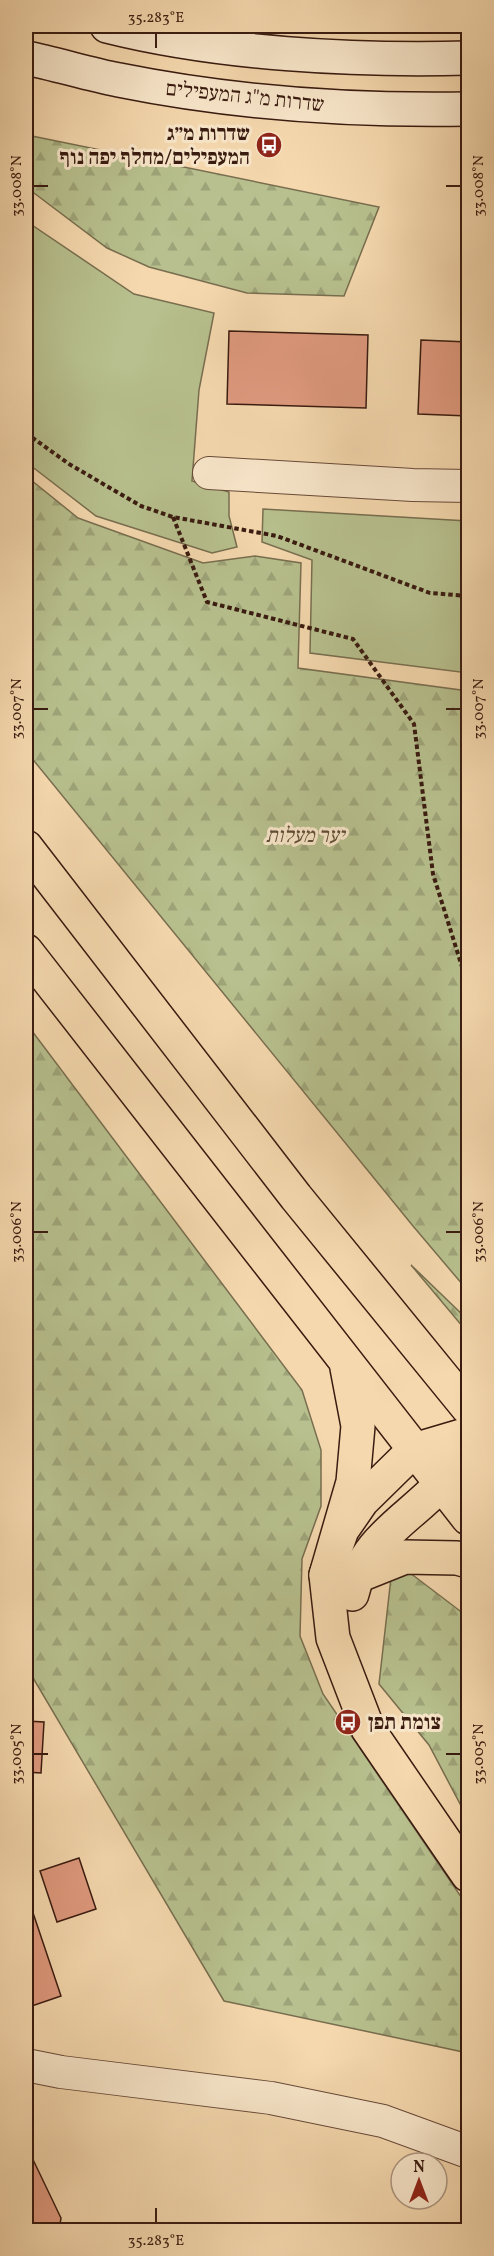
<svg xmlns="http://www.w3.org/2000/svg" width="494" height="2256" font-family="Vollkorn,'Frank Ruhl Libre',serif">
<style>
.grass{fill:#b7c08e;stroke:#786e4f;stroke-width:1.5}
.forest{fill:url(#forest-firs);stroke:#786e4f;stroke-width:1.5}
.building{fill:#df997e;stroke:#391b10;stroke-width:1.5}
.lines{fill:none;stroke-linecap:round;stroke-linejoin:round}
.minor-casing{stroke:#684a38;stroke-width:34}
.secondary-casing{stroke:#391b10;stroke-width:36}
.primary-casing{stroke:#391b10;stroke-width:36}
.trunk-casing{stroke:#391b10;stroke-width:36}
.path{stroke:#391b10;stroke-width:4;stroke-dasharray:4.5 3;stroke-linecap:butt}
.minor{stroke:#f8e6ca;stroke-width:32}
.secondary{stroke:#f8e6ca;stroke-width:33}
.primary{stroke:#f5d8ae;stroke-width:33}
.trunk{stroke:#f5d8ae;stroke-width:33}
.ticks{fill:none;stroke:#391b10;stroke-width:2}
.labels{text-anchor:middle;stroke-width:6;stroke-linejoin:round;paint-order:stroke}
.street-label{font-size:21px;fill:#391b10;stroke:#f8e6ca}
.poi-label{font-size:21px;font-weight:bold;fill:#391b10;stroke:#f8e6ca;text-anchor:end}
.park-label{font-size:21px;font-style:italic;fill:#5f4d36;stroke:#f8e6ca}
.neatline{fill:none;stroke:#391b10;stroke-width:2}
.ticks-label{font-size:15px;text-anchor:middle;fill:#391b10}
</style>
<defs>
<pattern id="forest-firs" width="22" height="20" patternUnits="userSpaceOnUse" patternTransform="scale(1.5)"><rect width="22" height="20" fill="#b7c08e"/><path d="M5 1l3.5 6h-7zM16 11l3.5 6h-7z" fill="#9ea479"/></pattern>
</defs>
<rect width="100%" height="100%" fill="#f5d8ae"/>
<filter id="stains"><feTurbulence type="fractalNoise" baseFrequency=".00333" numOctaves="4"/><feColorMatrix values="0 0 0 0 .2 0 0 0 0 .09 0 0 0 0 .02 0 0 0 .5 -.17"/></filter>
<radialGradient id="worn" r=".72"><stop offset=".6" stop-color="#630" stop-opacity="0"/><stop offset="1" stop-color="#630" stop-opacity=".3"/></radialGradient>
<g class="grass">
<path d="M 26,221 L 134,294 L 214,313 L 199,390 L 192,481 L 229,492 L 229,516 L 237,547 L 212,553 L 96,516 L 26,462 Z"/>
<path d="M 263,509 L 468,521 L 468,673 L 310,653 L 312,560 L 262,542 Z"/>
</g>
<g class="forest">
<path d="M 26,135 L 27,135 L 379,207 L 344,296 L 247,293 L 149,267 L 107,248 L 26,187 Z"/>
<path d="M 26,476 L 78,518 L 203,563 L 255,556 L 301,563 L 298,668 L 468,691 L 468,1291 L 413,1226 L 26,751 Z"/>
<path d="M 26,1023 L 302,1390 L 321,1450 L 321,1506 L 302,1559 L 300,1636 L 323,1694 L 468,1907 L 468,2053 L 224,2001 L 26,1666 Z"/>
<path d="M 411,1265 L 468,1320 L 468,1333 Z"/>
<path d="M 393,1560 L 468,1617 L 468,1819 L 429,1745 L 379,1684 Z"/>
</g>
<g class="building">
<path d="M 229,331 L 368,335 L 366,408 L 227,404 Z"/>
<path d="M 421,340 L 468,342 L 468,416 L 418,414 Z"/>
<path d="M 26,1721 L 44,1722 L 41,1773 L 26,1772 Z"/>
<path d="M 79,1858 L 96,1909 L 57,1922 L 40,1871 Z"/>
<path d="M 26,1892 L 61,1996 L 26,2008 Z"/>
<path d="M 26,2145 L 61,2218 L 59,2230 L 26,2230 Z"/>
</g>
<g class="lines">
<defs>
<g id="minor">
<path d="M 209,473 L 413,485 L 468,486"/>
<path d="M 26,2065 L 61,2072 L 271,2098 L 383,2121 L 468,2152"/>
</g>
<g id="secondary">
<path d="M 107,26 C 219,54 353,61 468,58"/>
<path d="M 26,58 C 57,64 87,74 119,80 C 233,103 352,111 468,109"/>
</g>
<g id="primary">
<path d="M 468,1434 L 414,1450 L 362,1501 L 342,1530 L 326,1575 L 333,1638 L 368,1729 L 468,1875"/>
<path d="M 352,1594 C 364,1539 408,1520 442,1483 C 451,1472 460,1461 468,1450"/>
</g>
<g id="trunk">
<path d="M 26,847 L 296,1197 L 468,1408"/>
<path d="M 26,951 L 468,1518"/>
<path d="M 326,1575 L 353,1482 L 358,1426 L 347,1368"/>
<path d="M 355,1577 L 405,1557 L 457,1558 L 468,1561"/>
</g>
</defs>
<use href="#minor" class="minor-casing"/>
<use href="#secondary" class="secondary-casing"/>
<use href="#primary" class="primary-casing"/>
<use href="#trunk" class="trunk-casing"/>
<g class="path">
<path d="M 26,433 L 69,464 L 141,506 L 173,517 L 277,536 L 430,593 L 468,596"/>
<path d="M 173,517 L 207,602 L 353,639 L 414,724 L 433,874 L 468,986"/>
</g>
<use href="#minor" class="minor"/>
<use href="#secondary" class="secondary"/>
<use href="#primary" class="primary"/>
<use href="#trunk" class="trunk"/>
</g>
<path class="ticks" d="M 156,33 L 156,48M 33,186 L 48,186M 446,186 L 461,186M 33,709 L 48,709M 446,709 L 461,709M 33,1232 L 48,1232M 446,1232 L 461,1232M 33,1754 L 48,1754M 446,1754 L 461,1754M 156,2208 L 156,2223"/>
<defs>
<symbol id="bus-disc" viewBox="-11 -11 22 22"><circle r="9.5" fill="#8f2418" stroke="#f8e6ca"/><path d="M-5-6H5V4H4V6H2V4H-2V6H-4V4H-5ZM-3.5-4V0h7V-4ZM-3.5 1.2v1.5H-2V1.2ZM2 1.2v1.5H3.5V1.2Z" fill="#fff"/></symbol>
</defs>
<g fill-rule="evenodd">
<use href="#bus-disc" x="254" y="130" width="30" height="30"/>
<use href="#bus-disc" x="333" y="1707" width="30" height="30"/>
</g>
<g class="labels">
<g class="street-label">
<text transform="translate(245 96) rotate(6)" y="7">שדרות מ"ג המעפילים</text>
</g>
<g class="poi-label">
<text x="250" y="140">שדרות מ״ג<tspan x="250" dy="24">המעפילים/מחלף יפה נוף</tspan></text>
<text x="368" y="1729" text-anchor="start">צומת תפן</text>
</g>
<g class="park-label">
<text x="305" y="842">יער מעלות</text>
</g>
</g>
<rect width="494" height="2256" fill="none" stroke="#f5d8ae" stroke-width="66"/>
<g transform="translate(419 2181)"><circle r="28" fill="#f8e6ca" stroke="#ac9580" stroke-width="1.5"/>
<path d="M0-4.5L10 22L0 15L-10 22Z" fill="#8f2418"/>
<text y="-9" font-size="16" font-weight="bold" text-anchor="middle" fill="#391b10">N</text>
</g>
<rect x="33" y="33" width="428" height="2190" class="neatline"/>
<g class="ticks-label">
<text x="156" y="22">35.283°E</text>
<text transform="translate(16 186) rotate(-90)" y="5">33.008°N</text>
<text transform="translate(478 186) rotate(-90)" y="5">33.008°N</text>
<text transform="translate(16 709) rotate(-90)" y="5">33.007°N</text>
<text transform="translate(478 709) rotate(-90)" y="5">33.007°N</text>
<text transform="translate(16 1232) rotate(-90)" y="5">33.006°N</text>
<text transform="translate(478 1232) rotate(-90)" y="5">33.006°N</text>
<text transform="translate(16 1754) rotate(-90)" y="5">33.005°N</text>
<text transform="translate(478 1754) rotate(-90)" y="5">33.005°N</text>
<text x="156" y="2245">35.283°E</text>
</g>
<rect width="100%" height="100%" filter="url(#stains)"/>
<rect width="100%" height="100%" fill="url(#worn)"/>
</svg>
